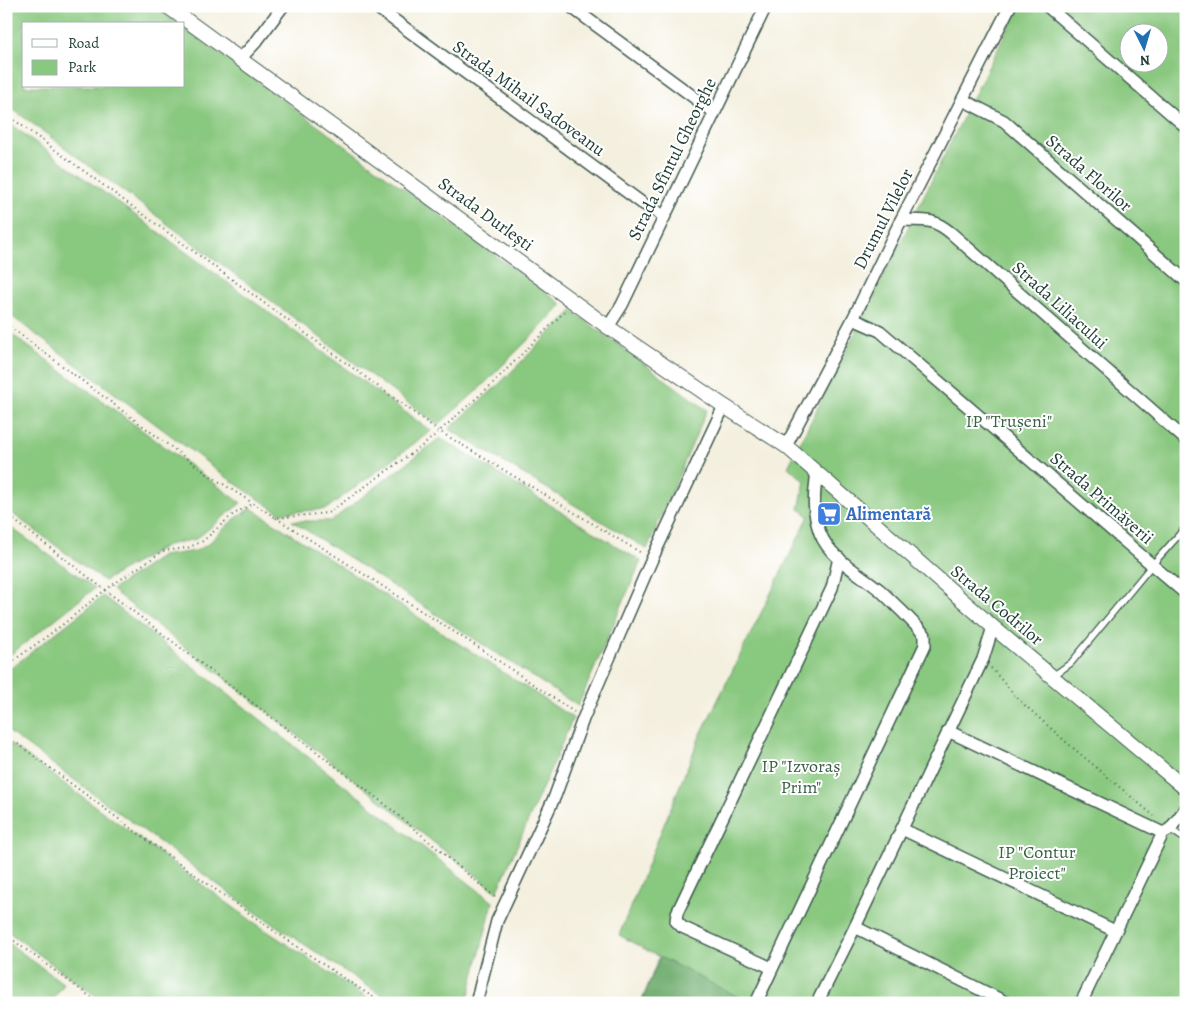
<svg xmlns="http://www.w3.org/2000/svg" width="1192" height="1009" font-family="Alegreya,serif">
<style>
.green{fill:#89c87f;stroke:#54825a;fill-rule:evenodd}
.forest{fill:#6eac6e;stroke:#467451}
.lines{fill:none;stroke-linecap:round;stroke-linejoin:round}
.service-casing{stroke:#3f584e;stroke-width:8}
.minor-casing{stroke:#3f584e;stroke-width:14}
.tertiary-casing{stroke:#3f584e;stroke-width:16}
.path{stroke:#3f584e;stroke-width:2;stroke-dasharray:1 4;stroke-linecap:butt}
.service{stroke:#fff;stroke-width:5.5}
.minor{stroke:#fff;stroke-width:11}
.tertiary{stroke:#fff;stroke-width:14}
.labels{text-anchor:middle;stroke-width:4;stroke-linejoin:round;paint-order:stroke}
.street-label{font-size:18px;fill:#1f3d34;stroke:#fff}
.park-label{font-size:18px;fill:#3a6047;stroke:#fff}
.shop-label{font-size:18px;font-weight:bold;fill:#366cbe;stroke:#fff;text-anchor:start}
</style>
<rect width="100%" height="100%" fill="#fff"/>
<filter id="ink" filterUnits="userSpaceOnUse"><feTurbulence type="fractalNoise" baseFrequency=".02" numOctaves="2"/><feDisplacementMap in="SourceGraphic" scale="10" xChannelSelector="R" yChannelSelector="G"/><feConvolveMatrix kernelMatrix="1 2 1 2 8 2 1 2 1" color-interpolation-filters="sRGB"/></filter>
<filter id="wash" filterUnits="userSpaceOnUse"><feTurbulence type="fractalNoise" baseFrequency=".0096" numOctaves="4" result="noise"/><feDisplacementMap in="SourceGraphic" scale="20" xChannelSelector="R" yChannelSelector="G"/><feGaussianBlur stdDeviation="1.12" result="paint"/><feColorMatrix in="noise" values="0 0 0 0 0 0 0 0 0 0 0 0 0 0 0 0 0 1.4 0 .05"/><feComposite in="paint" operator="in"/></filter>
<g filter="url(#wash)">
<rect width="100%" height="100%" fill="#f4f0df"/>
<g class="green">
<path d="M 6,6 L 154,6 L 178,24 L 24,24 L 24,86 L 184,86 L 184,28 L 563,305 L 480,388 L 438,425 L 6,104 Z"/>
<path d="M 1019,6 L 1186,6 L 1186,1003 L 641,1003 L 659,957 L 619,935 L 700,736 L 809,516 L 799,509 L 805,481 L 788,467 ZM 1130,32 L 1160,32 L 1160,62 L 1130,62 Z"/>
<path d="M 6,121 L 431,431 L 326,509 L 280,513 L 233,482 L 6,312 Z"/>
<path d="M 572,311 L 707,410 L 647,549 L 449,429 L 496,387 Z"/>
<path d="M 6,330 L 241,503 L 196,539 L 167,545 L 104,581 L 6,509 Z"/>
<path d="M 440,438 L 641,561 L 578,706 L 292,521 L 331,521 Z"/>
<path d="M 251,508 L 573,718 L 497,892 L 112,590 L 162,556 L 196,551 L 208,544 L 232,521 Z"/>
<path d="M 6,524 L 95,588 L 6,658 Z"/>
<path d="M 103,596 L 493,902 L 467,1003 L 393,1003 L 254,911 L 6,730 L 6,672 Z"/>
<path d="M 6,741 L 252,921 L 375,1003 L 105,1003 L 6,930 Z"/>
<path d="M 6,941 L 64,984 L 50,1003 L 6,1003 Z"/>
</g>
<path class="forest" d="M 660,957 L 750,1003 L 641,1003 Z"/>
</g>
<g filter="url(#ink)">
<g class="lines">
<defs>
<g id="service">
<path d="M 1053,676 L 1071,663 L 1152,565 L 1186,527"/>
<path d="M 1170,829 L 1186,840"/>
</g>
<g id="minor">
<path d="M 375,6 L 642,203 L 664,216"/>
<path d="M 570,6 L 714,112"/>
<path d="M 1047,6 L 1186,127"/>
<path d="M 240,59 L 256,42 L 283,6"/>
<path d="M 963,100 L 1004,121 L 1186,281"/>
<path d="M 901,220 C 925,221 931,217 951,233 L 1186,440"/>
<path d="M 853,319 L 880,331 L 1186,594"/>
<path d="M 608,327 L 622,305 L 766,6"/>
<path d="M 786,446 L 853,319 L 901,220 L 1010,6"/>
<path d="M 948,731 L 1163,833"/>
<path d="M 902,829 L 1115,931"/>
<path d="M 855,927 L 1007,1003"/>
<path d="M 772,968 L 682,927 L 676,921 L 677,913 L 832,588 L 839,558"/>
<path d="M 476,1003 L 497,921 L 555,796 L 583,719 L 652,559 L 724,406"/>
<path d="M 756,1003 L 925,645 L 925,635 C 911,620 896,605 881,591 C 861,574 830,559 820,533 C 812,512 814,493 817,472"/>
<path d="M 817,1003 L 855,927 L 983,659 L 993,627"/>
<path d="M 1081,1003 L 1163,833 L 1170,829 L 1186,808"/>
</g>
<path id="tertiary" d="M 167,6 L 608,327 L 724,406 L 786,446 L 993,627 L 1186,789"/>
</defs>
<use href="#service" class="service-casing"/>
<use href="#minor" class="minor-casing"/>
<use href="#tertiary" class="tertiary-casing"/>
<g class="path">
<path d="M 6,114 L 439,431 L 643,554"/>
<path d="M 6,324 L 206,473 L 276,518 L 328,513 L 426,443 L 490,386 L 566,310"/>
<path d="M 6,514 L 386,805 L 496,898"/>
<path d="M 276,518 L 484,651 L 574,712"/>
<path d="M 6,666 L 61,626 L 105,590 L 163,551 L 187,548 L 203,541 L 231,516 L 253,503"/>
<path d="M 991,668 L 1019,700 L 1065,741 L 1154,816"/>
<path d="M 6,735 C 129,827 253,920 382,1003"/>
<path d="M 6,935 L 99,1003"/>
</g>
<use href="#service" class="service"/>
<use href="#minor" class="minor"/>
<use href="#tertiary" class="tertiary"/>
</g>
</g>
<defs>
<symbol id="supermarket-square" viewBox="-11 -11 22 22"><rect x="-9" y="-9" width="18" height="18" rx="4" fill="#3f7fe0" stroke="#fff"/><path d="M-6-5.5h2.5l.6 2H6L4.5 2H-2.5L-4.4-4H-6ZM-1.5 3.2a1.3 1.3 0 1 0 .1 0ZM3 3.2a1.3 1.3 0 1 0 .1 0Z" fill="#fff"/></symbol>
</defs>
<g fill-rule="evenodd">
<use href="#supermarket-square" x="815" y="500" width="28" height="28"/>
</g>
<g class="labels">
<g class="street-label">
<text transform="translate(529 98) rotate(36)" y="6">Strada Mihail Sadoveanu</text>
<text transform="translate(672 159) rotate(-64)" y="6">Strada Sfîntul Gheorghe</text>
<text transform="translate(1089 173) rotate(41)" y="6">Strada Florilor</text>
<text transform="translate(486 214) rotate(36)" y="6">Strada Durlești</text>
<text transform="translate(883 219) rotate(-63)" y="6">Drumul Vilelor</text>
<text transform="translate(1060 305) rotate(42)" y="6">Strada Liliacului</text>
<text transform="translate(1102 498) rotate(41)" y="6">Strada Primăverii</text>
<text transform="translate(997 605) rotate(40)" y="6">Strada Codrilor</text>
</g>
<g class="park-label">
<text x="1009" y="427">IP "Trușeni"</text>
<text x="801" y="772">IP "Izvoraș<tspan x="801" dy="21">Prim"</tspan></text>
<text x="1037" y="858">IP "Contur<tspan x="1037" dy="21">Proiect"</tspan></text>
</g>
<g class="shop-label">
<text x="846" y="520">Alimentară</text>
</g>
</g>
<rect width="1192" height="1009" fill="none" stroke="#fff" stroke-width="25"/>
<rect x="22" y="22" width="162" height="65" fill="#ffffff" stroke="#a5b1ae"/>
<rect x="32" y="39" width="25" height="8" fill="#ffffff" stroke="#a5b1ae"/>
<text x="68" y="48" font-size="15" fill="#1f3d34">Road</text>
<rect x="32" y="60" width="25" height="15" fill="#89c87f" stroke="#a5b1ae"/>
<text x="68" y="72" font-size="15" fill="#1f3d34">Park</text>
<g transform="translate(1144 48) rotate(175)"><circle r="24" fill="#ffffff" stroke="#a5b1ae"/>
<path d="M0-4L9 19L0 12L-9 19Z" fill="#1f6fb2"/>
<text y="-8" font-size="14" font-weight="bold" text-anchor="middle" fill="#1f3d34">N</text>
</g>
</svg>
